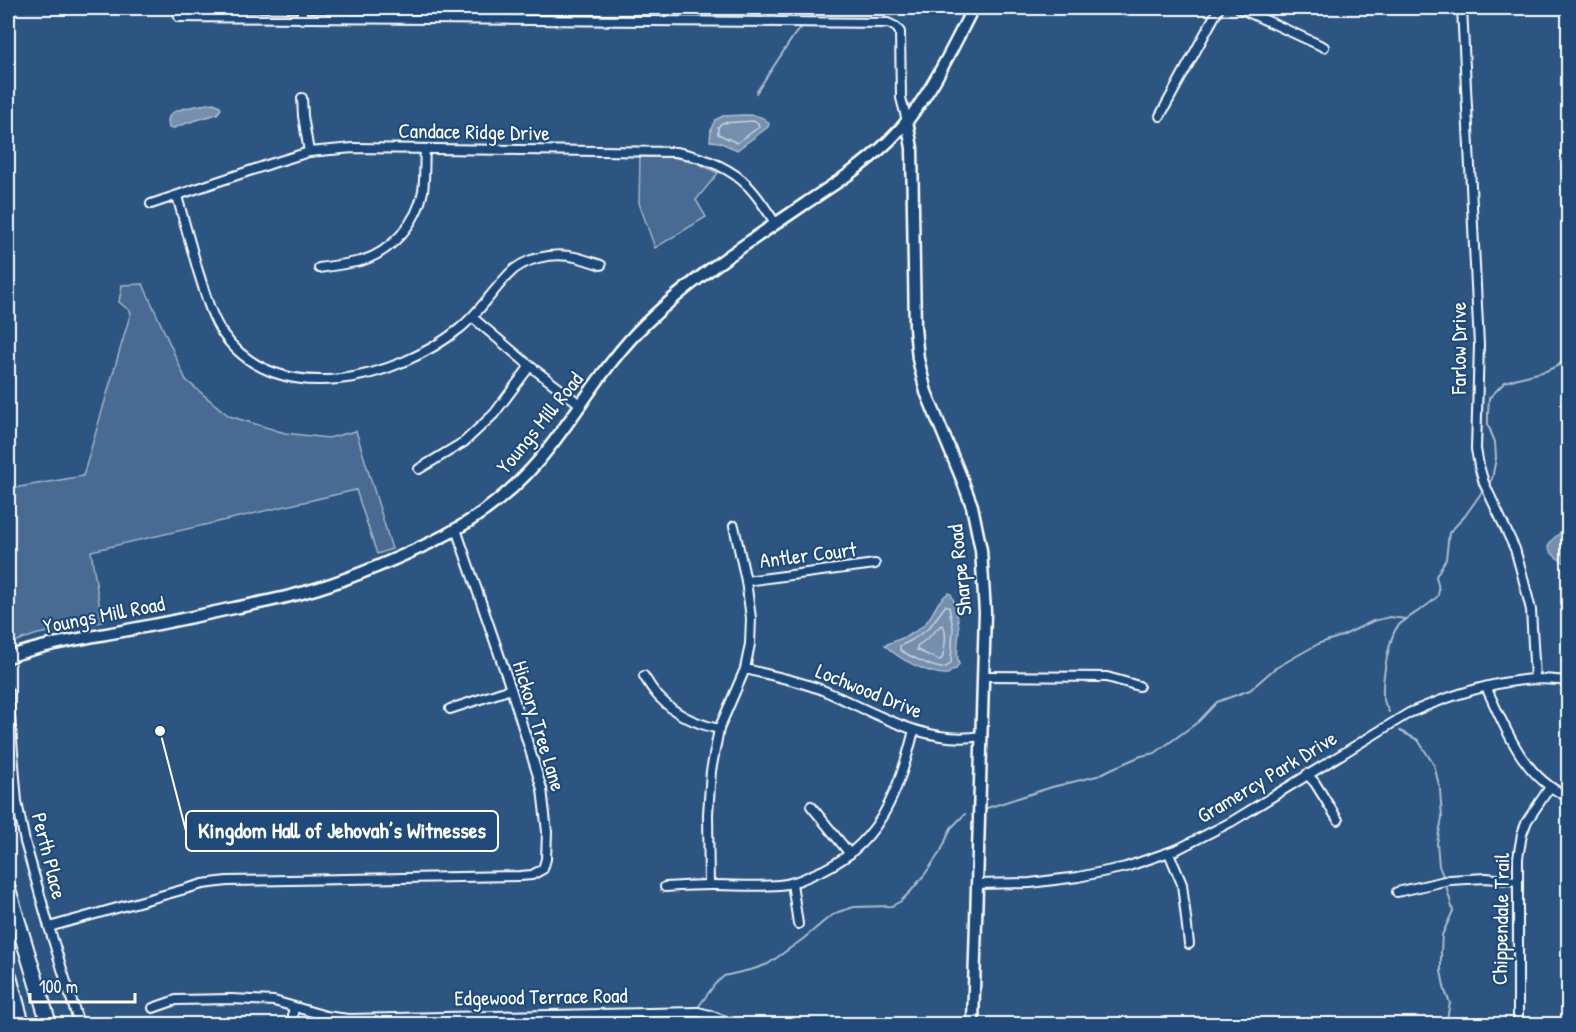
<svg xmlns="http://www.w3.org/2000/svg" width="1576" height="1032" font-family="'Patrick Hand',sans-serif">
<style>
.green{fill:#486b92;stroke:#a4b5c8;stroke-width:1.5}
.water{fill:#748fad;stroke:#acbcce;stroke-width:1.5}
.lines{fill:none;stroke-linecap:round;stroke-linejoin:round}
.shore{stroke:#c7d2de;stroke-width:1.5}
.stream{stroke:#acbcce;stroke-width:2}
.street-casing{stroke:#fff;stroke-width:12}
.secondary-casing{stroke:#fff;stroke-width:15}
.highway-casing{stroke:#fff;stroke-width:18}
.street{stroke:#1f4a7a;stroke-width:8}
.secondary{stroke:#1f4a7a;stroke-width:10}
.highway{stroke:#1f4a7a;stroke-width:14}
.labels{text-anchor:middle;stroke-width:4.5;stroke-linejoin:round;paint-order:stroke}
.street-label{font-size:21px;fill:#fff;stroke:#1f4a7a}
.leader{fill:none;stroke:#fff;stroke-width:2}
.callout-dot{fill:#fff;stroke:#1f4a7a;stroke-width:2}
.callout{fill:#1f4a7a;stroke:#fff;stroke-width:2}
.callout-label{font-size:22px;text-anchor:middle;font-weight:bold;fill:#fff}
</style>
<rect width="100%" height="100%" fill="#2c5582"/>
<filter id="ink" filterUnits="userSpaceOnUse"><feTurbulence type="fractalNoise" baseFrequency=".0167" numOctaves="2"/><feDisplacementMap in="SourceGraphic" scale="12" xChannelSelector="R" yChannelSelector="G"/><feConvolveMatrix kernelMatrix="1 2 1 2 8 2 1 2 1" color-interpolation-filters="sRGB"/></filter>
<g filter="url(#ink)">
<g class="green">
<path d="M 640,157 L 673,157 L 695,162 L 718,173 L 696,200 L 706,217 L 655,248 L 639,203 Z"/>
<path d="M 143,284 L 186,380 L 229,416 L 285,433 L 328,438 L 356,431 L 392,549 L 377,554 L 356,490 L 91,551 L 102,622 L 38,634 L 8,644 L 8,489 L 83,476 L 131,312 L 119,302 L 122,285 Z"/>
</g>
<g class="water">
<path d="M 214,103 L 220,106 L 221,109 L 217,114 L 187,123 L 174,128 L 169,128 C 168,123 167,118 171,114 C 178,107 204,105 214,103 Z"/>
<path d="M 744,115 C 753,115 764,115 769,124 L 768,127 L 737,150 L 719,142 L 710,141 L 711,129 L 715,120 L 723,116 Z"/>
<path d="M 1568,526 L 1568,564 C 1560,561 1552,556 1548,547 L 1552,540 Z"/>
<path d="M 949,593 L 951,594 C 956,604 958,617 959,629 C 959,640 955,653 959,664 L 956,669 L 952,670 L 948,674 C 929,675 898,659 885,645 C 899,639 914,635 925,624 C 934,614 937,599 949,593 Z"/>
</g>
<g class="lines">
<g class="shore">
<path d="M 753,121 L 758,123 L 759,127 L 737,143 L 718,134 L 718,127 L 722,123 Z"/>
<path d="M 946,605 L 949,607 L 953,628 L 951,663 C 948,666 946,668 942,668 C 933,668 908,655 900,650 L 900,646 L 912,640 L 929,628 Z"/>
<path d="M 943,625 C 948,635 944,649 942,659 L 939,660 L 917,650 L 917,646 L 928,638 L 940,626 Z"/>
</g>
<g class="stream">
<path d="M 810,18 L 819,8"/>
<path d="M 8,33 L 12,28 L 17,8"/>
<path d="M 756,93 L 795,34 L 802,27"/>
<path d="M 1488,484 L 1492,479 L 1496,458 L 1495,442 L 1488,425 L 1488,412 L 1489,398 L 1505,382 L 1518,378 L 1546,371 L 1559,365 L 1568,354"/>
<path d="M 1389,712 C 1386,706 1383,701 1383,694 C 1382,680 1389,636 1398,626 C 1406,617 1435,603 1438,595 C 1440,589 1437,581 1436,576 L 1446,559 L 1449,533 L 1465,516 L 1484,489"/>
<path d="M 1400,731 L 1418,740 L 1434,765 L 1440,789 L 1442,818 L 1437,843 L 1439,866 L 1443,876"/>
<path d="M 987,808 L 1052,787 L 1097,776 L 1111,769 L 1141,756 L 1155,753 L 1198,722 L 1217,702 L 1250,690 L 1274,669 L 1302,653 L 1320,643 L 1342,636 L 1373,621 L 1390,617 L 1406,619"/>
<path d="M 1446,885 L 1453,911 L 1442,935 L 1441,952 L 1441,971 L 1445,991 L 1450,1003 L 1446,1024"/>
<path d="M 696,1010 L 715,984 L 724,976 L 754,969 L 768,964 L 803,939 L 828,918 L 838,912 L 854,907 L 892,906 L 901,901 L 911,891 L 925,874 L 941,851 L 951,828 L 965,814"/>
<path d="M 686,1024 L 693,1015"/>
</g>
<defs>
<g id="street">
<path d="M 302,8 L 302,19"/>
<path d="M 1239,8 L 1324,47"/>
<path d="M 1462,8 L 1479,345 L 1476,449 L 1479,466 L 1484,483 L 1515,549 L 1522,574 L 1531,610 L 1535,679"/>
<path d="M 179,17 L 888,23 L 896,27 L 900,32 L 901,98 L 907,121"/>
<path d="M 302,98 L 303,116 L 309,152"/>
<path d="M 1160,116 L 1219,8"/>
<path d="M 177,196 C 184,221 191,246 198,271 C 205,292 210,315 223,334 C 278,411 397,379 459,329 C 478,314 491,293 508,275 C 523,258 553,252 575,257 C 584,259 592,262 601,265"/>
<path d="M 151,204 L 273,163 L 309,152 L 353,148 L 676,152 C 701,157 729,166 748,186 C 759,197 767,211 776,224"/>
<path d="M 319,268 C 333,266 347,264 361,261 C 391,252 417,223 423,191 C 425,178 424,163 425,150"/>
<path d="M 472,317 L 530,366 L 581,405"/>
<path d="M 419,469 L 464,442 L 494,414 L 530,366"/>
<path d="M 746,581 L 875,564"/>
<path d="M 745,669 C 770,675 796,680 820,689 C 871,710 924,746 981,736"/>
<path d="M 644,676 C 649,684 654,693 661,699 C 677,716 697,724 719,729"/>
<path d="M 983,676 L 1107,677 L 1139,686"/>
<path d="M 1486,687 C 1506,729 1522,776 1568,797"/>
<path d="M 8,691 L 17,802 L 25,842 L 49,927 L 79,1024"/>
<path d="M 450,709 L 511,689"/>
<path d="M 1307,774 L 1315,783 L 1338,820"/>
<path d="M 811,806 L 850,854"/>
<path d="M 1169,853 L 1182,884 L 1189,944"/>
<path d="M 792,883 L 798,924"/>
<path d="M 976,884 L 1030,883 L 1078,877 L 1126,867 L 1178,849 L 1231,822 L 1409,713 C 1448,696 1493,681 1536,679 C 1546,679 1558,680 1568,681"/>
<path d="M 709,885 L 708,814 L 711,771 L 719,729 L 745,669 L 750,644 L 751,618 L 746,581 L 734,526"/>
<path d="M 665,887 C 680,886 696,885 711,885 C 734,885 757,887 779,885 C 792,884 803,879 814,874 C 878,849 899,792 914,730"/>
<path d="M 1397,892 L 1449,880 L 1486,878 L 1517,881"/>
<path d="M 49,927 L 203,884 L 227,881 L 520,876 L 532,875 L 543,869 L 546,859 L 547,832 L 542,789 L 511,689 L 456,529"/>
<path d="M 153,1008 L 176,1000 L 231,999 L 274,1001 L 326,1016 L 348,1019 L 698,1012 L 710,1015 L 733,1024"/>
<path d="M 293,1024 L 293,1007"/>
<path d="M 1518,1024 L 1518,858 L 1522,834 L 1527,821 L 1550,787"/>
</g>
<g id="secondary">
<path d="M 907,121 L 912,148 L 915,328 L 918,359 L 926,392 L 961,477 L 972,506 L 981,550 L 985,612 L 973,1024"/>
<path d="M 8,657 C 50,642 94,637 138,628 C 170,622 202,615 234,608 C 258,603 282,599 305,592 C 348,580 390,562 430,543 C 478,520 520,487 552,444 C 583,404 609,359 645,324 C 693,277 751,241 806,203 C 835,184 864,165 889,141 C 927,104 949,54 973,8"/>
</g>
<g id="highway">
<path d="M 8,889 L 49,1024"/>
<path d="M 8,973 L 22,1024"/>
</g>
</defs>
<use href="#street" class="street-casing"/>
<use href="#secondary" class="secondary-casing"/>
<use href="#highway" class="highway-casing"/>
<use href="#street" class="street"/>
<use href="#secondary" class="secondary"/>
<use href="#highway" class="highway"/>
</g>
</g>
<g class="labels">
<g class="street-label">
<text transform="translate(474 132) rotate(1)" y="7">Candace Ridge Drive</text>
<text transform="translate(1459 348) rotate(-90)" y="7">Farlow Drive</text>
<text transform="translate(540 423) rotate(-51)" y="7">Youngs Mill Road</text>
<text transform="translate(808 555) rotate(-7)" y="7">Antler Court</text>
<text transform="translate(960 570) rotate(-96)" y="7">Sharpe Road</text>
<text transform="translate(104 615) rotate(-11)" y="7">Youngs Mill Road</text>
<text transform="translate(869 691) rotate(22)" y="7">Lochwood Drive</text>
<text transform="translate(539 726) rotate(73)" y="7">Hickory Tree Lane</text>
<text transform="translate(1267 777) rotate(-31)" y="7">Gramercy Park Drive</text>
<text transform="translate(49 856) rotate(76)" y="7">Perth Place</text>
<text transform="translate(1501 919) rotate(-89)" y="7">Chippendale Trail</text>
<text transform="translate(541 997) rotate(-1)" y="7">Edgewood Terrace Road</text>
</g>
</g>
<path class="leader" d="M160 731L186 831"/>
<circle class="callout-dot" cx="160" cy="731" r="6"/>
<rect class="callout" x="186" y="811" width="312" height="40" rx="6"/>
<g class="callout-label">
<text x="342" y="838">Kingdom Hall of Jehovah’s Witnesses</text>
</g>
<rect width="1576" height="1032" fill="none" stroke="#1f4a7a" stroke-width="30"/>
<rect x="15" y="15" width="1546" height="1002" fill="none" stroke="#fff" stroke-width="2" filter="url(#ink)"/>
<path d="M30 993v9h105v-9" fill="none" stroke="#ffffff" stroke-width="3"/>
<text x="39" y="993" font-size="18" fill="#ffffff" stroke="#1f4a7a" stroke-width="4.5" paint-order="stroke">100 m</text>
</svg>
